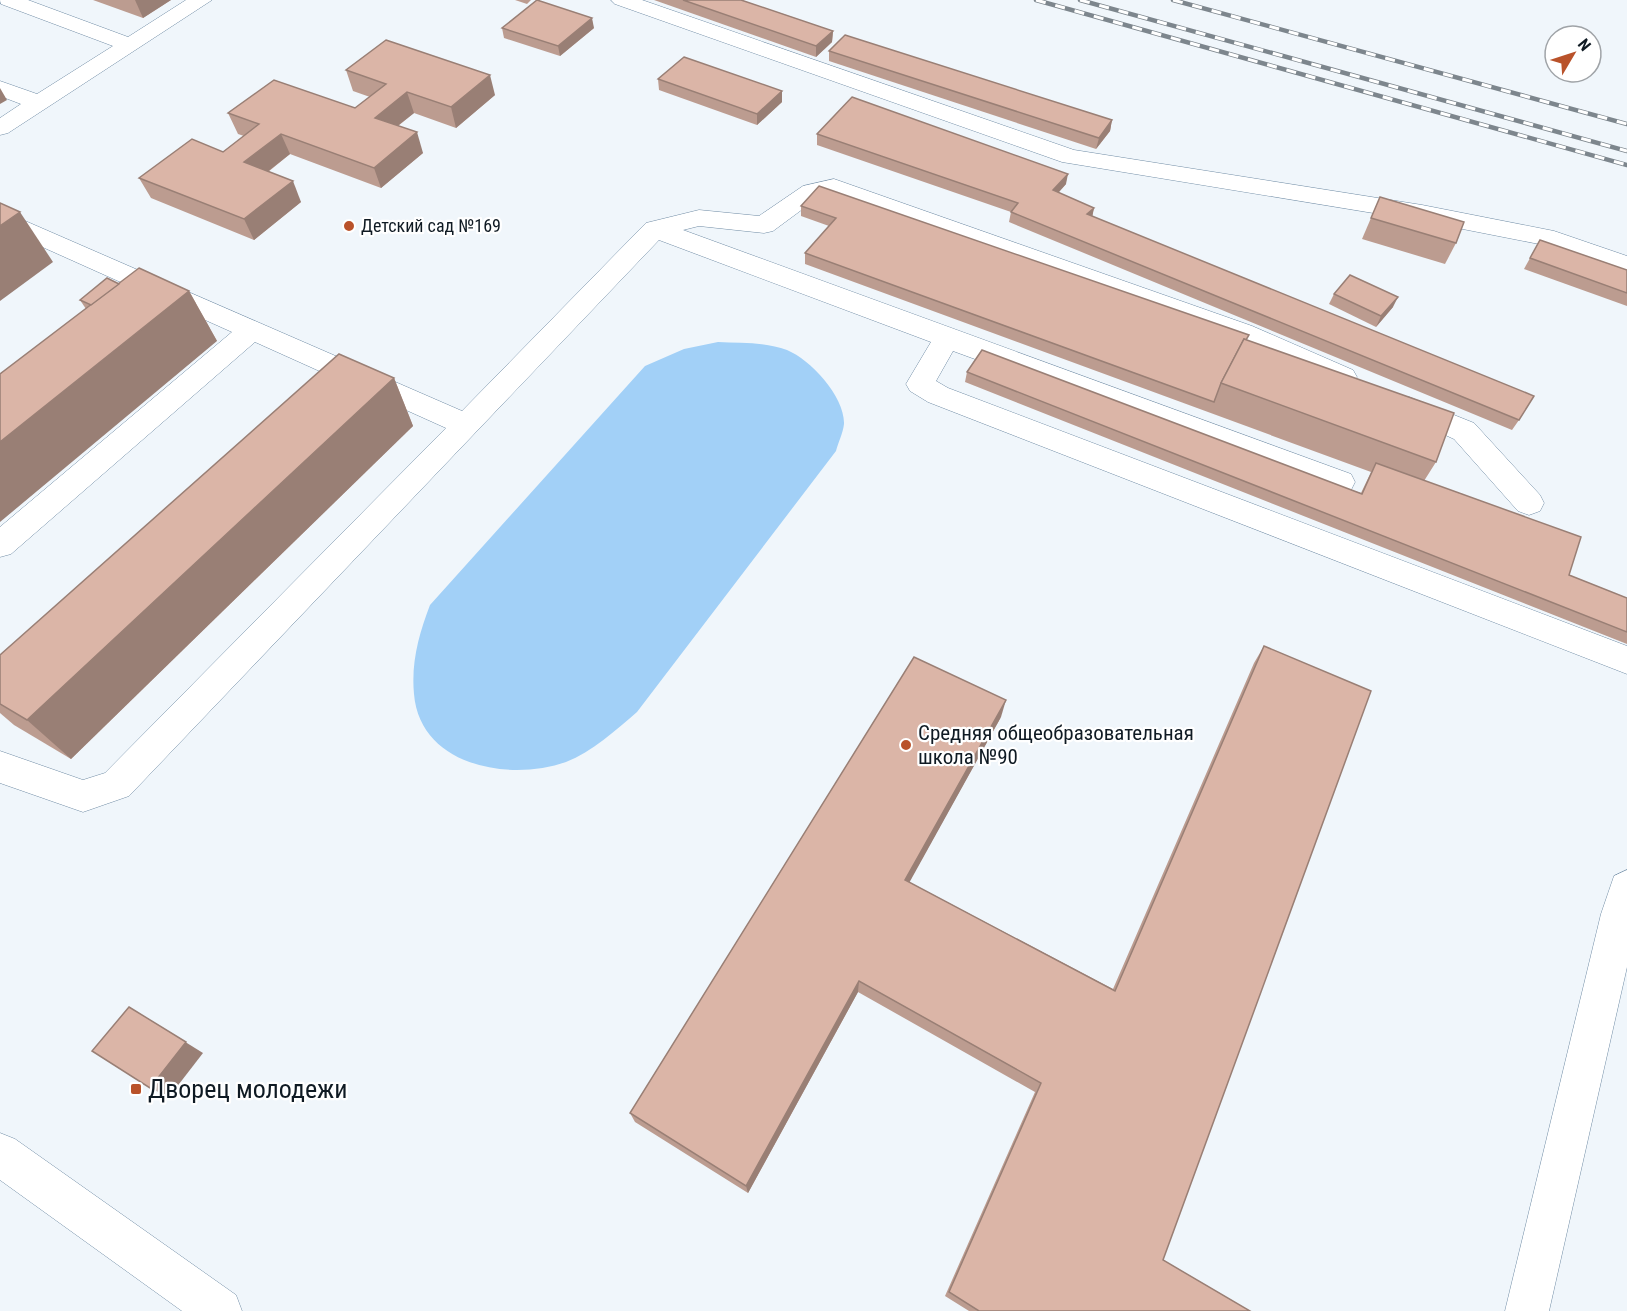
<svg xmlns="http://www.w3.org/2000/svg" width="1627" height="1311" font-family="'Roboto Condensed',sans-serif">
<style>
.green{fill:#a2d0f7}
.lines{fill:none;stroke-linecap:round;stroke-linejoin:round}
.minor-casing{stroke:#708ca5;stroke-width:1}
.major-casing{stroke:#708ca5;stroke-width:1}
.minor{fill:#fff;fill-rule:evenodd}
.major{fill:#fff;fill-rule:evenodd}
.rail-casing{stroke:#7d868d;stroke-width:4.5}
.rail{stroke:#fff;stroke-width:3;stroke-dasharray:10;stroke-linecap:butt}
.wall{fill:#bc9c90}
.shaded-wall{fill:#997f75}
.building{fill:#dbb5a7;stroke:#997f75;stroke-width:1.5}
.poi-dot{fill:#b9522a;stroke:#fff;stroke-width:2}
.labels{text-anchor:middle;stroke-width:4.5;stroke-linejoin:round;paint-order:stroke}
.far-poi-label{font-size:18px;fill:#0f1a23;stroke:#fff;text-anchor:start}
.poi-label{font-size:21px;fill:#0f1a23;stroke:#fff;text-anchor:start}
.near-poi-label{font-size:26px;fill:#0f1a23;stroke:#fff;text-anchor:start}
</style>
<rect width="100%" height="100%" fill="#f0f6fb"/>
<path class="green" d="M 718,342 C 740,343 765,342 787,350 C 811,360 845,397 844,424 C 843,433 838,443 836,451 L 637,712 C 616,730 592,752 566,762 C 509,782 420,766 414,694 C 411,662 419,634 430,605 L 645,366 L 684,349 Z"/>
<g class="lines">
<defs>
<g id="minor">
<path d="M 0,0 L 28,0 L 128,37 L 186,0 L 212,0 L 8,133 L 0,135 L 0,118 L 21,104 L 0,96 L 0,81 L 37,94 L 113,46 L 1,4 Z"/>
<path d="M 611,0 L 642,0 L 1074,150 L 1422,205 L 1554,231 L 1627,256 L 1627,274 L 1549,246 L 1422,221 L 1062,162 L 615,4 Z"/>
<path d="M 834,179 L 1252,326 L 1353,370 L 1357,377 L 1353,384 L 1343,387 L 1333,384 L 1232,340 L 832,195 L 819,197 L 773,231 L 764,233 L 699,226 L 683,230 L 1351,474 L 1355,482 L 1351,490 L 1340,493 L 953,351 L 936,381 L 948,388 L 1627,646 L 1627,674 L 928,402 L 910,391 L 906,384 L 931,342 L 659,240 L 129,796 L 83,812 L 0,783 L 0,751 L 83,780 L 105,773 L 446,428 L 255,342 L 11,554 L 0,557 L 0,527 L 232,332 L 0,228 L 0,210 L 462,411 L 646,223 L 699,210 L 759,216 L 803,186 Z"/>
<path d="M 1409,397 L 1474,423 L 1540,495 L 1544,503 L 1540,511 L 1529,515 L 1518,511 L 1454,439 L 1399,414 L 1395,407 L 1399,400 Z"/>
<path d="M 1627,870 L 1627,967 L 1549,1311 L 1505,1311 L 1601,914 L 1614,876 Z"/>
</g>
<path id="major" d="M 0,1133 L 15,1139 L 236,1295 L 242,1311 L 182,1311 L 0,1180 Z"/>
</defs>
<use href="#minor" class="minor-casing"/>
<use href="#major" class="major-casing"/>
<use href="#minor" class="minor"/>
<use href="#major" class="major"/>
<defs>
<g id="rail">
<path d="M 1036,0 L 1627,165"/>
<path d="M 1080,0 L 1627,151"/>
<path d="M 1173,0 L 1627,124"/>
</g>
</defs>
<use href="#rail" class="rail-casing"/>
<use href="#rail" class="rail"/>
</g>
<g class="wall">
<path d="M 93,0 L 171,0 L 143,18 Z"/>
<path d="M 515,0 L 531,0 L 527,4 Z"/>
<path d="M 654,0 L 741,0 L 833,31 L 832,42 L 816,57 Z"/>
<path d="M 502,28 L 594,28 L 560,56 L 504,38 Z"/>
<path d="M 829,51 L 1112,120 L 1110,131 L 1096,149 L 829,61 Z"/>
<path d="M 346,70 L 495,95 L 456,128 L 414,113 L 398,126 L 423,153 L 381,188 L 290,154 L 268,172 L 301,202 L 254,240 L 151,198 L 139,178 L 223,152 L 244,136 L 238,134 L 228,113 L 355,108 L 370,97 L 353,91 Z"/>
<path d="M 658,79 L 782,91 L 782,102 L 757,125 L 659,90 Z"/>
<path d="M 817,134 L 1066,184 L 1058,193 L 1094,208 L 1092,216 L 1519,420 L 1512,430 L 1009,222 L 1011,212 L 817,145 Z"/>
<path d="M 1380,197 L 1456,243 L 1445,264 L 1362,239 Z"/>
<path d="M 801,206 L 1247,340 L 1436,462 L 1424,481 L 1569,575 L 1627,598 L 1627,644 L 965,382 L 967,372 L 1361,493 L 1371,472 L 805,264 L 805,253 L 829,226 L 801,216 Z"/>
<path d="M 1540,240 L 1627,270 L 1627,306 L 1524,269 Z"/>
<path d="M 119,284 L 189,291 L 217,341 L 86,309 L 80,300 Z"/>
<path d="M 1334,294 L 1393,307 L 1376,327 L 1329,304 Z"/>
<path d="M 394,378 L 413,426 L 71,759 L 14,725 L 0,713 L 0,655 Z"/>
<path d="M 1264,646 L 1163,1260 L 1250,1311 L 969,1311 L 945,1296 L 1035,1092 L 858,992 L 748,1193 L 635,1122 L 630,1113 L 1001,717 L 909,882 L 1113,989 L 1254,663 Z"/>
</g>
<g class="shaded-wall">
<path d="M 135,0 L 171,0 L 143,18 Z"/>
<path d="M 592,18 L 594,28 L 560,56 L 558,46 Z"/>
<path d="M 833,31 L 832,42 L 816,57 L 816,46 Z"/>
<path d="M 490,75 L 495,95 L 456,128 L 451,107 Z"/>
<path d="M 0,88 L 7,100 L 0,104 Z"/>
<path d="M 782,91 L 782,102 L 757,125 L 757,114 Z"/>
<path d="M 407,92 L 414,113 L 382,138 L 375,118 Z"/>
<path d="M 1112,120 L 1110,131 L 1096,149 L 1099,138 Z"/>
<path d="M 417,132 L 423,153 L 381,188 L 374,168 Z"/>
<path d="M 281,134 L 290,154 L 253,183 L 244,162 Z"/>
<path d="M 1068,174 L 1066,184 L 1051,201 L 1053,190 Z"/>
<path d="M 293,181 L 301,202 L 254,240 L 244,219 Z"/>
<path d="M 1094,208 L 1092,218 L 1087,214 Z"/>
<path d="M 20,212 L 53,262 L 0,301 L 0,226 Z"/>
<path d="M 189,291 L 217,341 L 0,522 L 0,442 Z"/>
<path d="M 1398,297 L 1393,307 L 1376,327 L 1381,316 Z"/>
<path d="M 394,378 L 413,426 L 71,759 L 27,720 Z"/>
<path d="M 1006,700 L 1001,717 L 903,894 L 905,880 Z"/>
<path d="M 859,981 L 858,992 L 748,1193 L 746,1186 Z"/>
<path d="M 129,1007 L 203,1053 L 169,1097 L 150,1088 Z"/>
</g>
<g class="building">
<path d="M 537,0 L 592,18 L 558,46 L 502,28 Z"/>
<path d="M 683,0 L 741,0 L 833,31 L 816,46 Z"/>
<path d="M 845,35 L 1112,120 L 1099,138 L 829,51 Z"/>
<path d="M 386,40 L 490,75 L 451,107 L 407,92 L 375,118 L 417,132 L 374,168 L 281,134 L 244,162 L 293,181 L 244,219 L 139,178 L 192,139 L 223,152 L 259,124 L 228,113 L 274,80 L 355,108 L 386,84 L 346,70 Z"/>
<path d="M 684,57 L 782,91 L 757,114 L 658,79 Z"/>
<path d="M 852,97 L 1068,174 L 1053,190 L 1094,208 L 1087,214 L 1534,396 L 1519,420 L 1011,212 L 1018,203 L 817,134 Z"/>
<path d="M 819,186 L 1249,335 L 1246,340 L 1244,339 L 1221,383 L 1214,402 L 805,253 L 836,218 L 801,206 Z"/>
<path d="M 1380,197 L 1464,222 L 1456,243 L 1371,218 Z"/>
<path d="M 0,203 L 20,212 L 0,226 Z"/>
<path d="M 1540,240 L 1627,270 L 1627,293 L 1530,258 Z"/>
<path d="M 139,268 L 189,291 L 0,442 L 0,374 Z"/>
<path d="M 1350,275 L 1398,297 L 1381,316 L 1334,294 Z"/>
<path d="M 107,278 L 119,284 L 91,305 L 80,300 Z"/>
<path d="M 1244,339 L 1454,413 L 1436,462 L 1221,383 Z"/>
<path d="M 982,350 L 1362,494 L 1376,463 L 1581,537 L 1569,575 L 1627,598 L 1627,632 L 967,372 Z"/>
<path d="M 339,354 L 394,378 L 27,720 L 0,704 L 0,655 Z"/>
<path d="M 1264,646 L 1371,691 L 1163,1260 L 1250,1311 L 979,1311 L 949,1292 L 1041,1083 L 859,981 L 746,1186 L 630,1113 L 914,657 L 1006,700 L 905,880 L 1115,991 Z"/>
<path d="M 129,1007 L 186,1042 L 150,1088 L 92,1051 Z"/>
</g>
<g class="poi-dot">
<circle cx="349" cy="226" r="6"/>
<circle cx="906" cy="745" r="6"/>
<rect x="130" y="1083" width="12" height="12" rx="3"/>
</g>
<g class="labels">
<g class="far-poi-label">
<text x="361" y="232">Детский сад №169</text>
</g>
<g class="poi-label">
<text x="918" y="740">Средняя общеобразовательная<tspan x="918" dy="24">школа №90</tspan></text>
</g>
<g class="near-poi-label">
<text x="148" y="1098">Дворец молодежи</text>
</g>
</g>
<g transform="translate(1573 54) rotate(51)"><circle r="28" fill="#ffffff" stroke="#9fa3a7" stroke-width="1.5"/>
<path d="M0-4.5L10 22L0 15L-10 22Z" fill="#b9522a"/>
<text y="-9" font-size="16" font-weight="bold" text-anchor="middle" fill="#0f1a23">N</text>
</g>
</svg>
